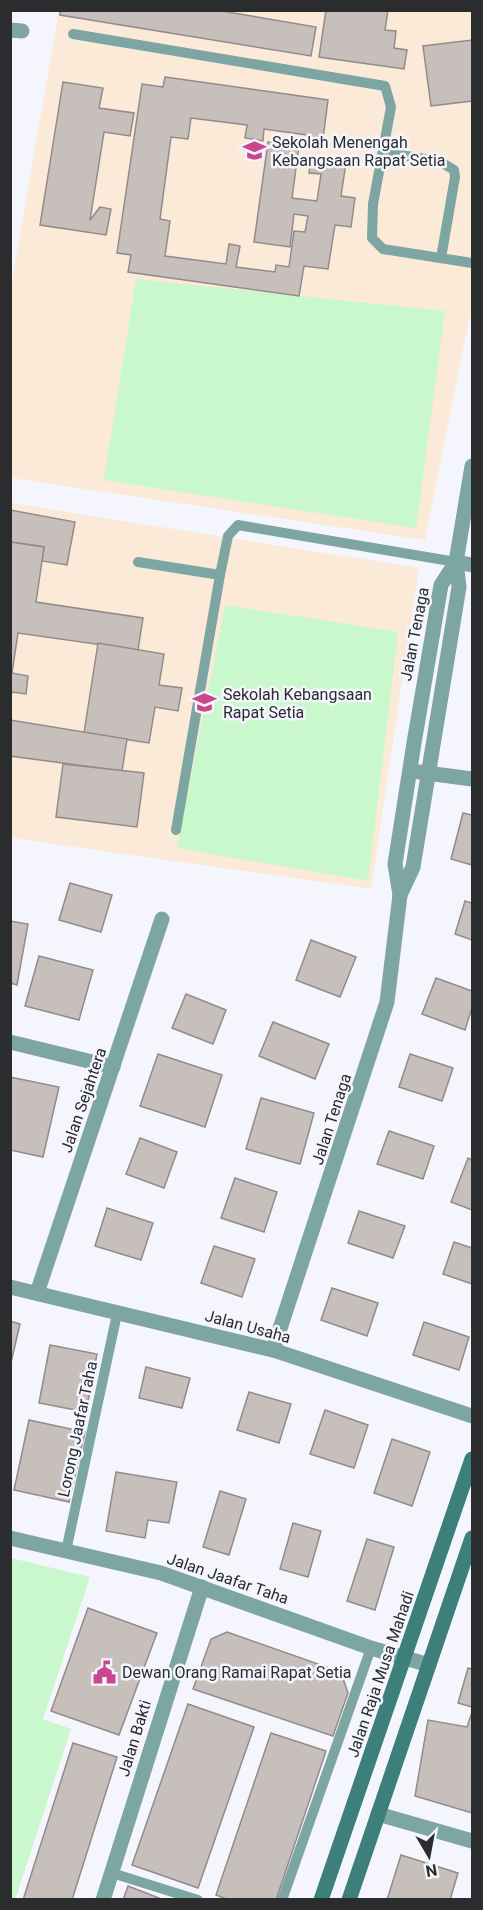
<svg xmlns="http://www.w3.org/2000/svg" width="483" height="1910" font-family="Roboto,sans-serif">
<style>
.education{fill:#faead7}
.green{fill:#c8f8cc}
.building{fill:#c7bfbc;stroke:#938b89;stroke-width:1.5}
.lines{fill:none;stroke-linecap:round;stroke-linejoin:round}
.service{stroke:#7da6a3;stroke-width:10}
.minor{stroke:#7da6a3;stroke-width:15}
.secondary{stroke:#3c7f7b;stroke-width:15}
.labels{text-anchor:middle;stroke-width:5;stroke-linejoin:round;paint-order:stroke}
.poi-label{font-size:16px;fill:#2b2c2e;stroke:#f5f6fd;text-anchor:start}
.street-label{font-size:16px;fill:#2b2c2e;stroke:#f5f6fd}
</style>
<rect width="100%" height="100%" fill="#f5f6fd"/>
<g class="education">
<path d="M 59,11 L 472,11 L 472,305 L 425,540 L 11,478 L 10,291 Z"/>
<path d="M 11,503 L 419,568 L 371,889 L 11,838 Z"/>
</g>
<g class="green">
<path d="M 136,279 L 445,311 L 416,528 L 104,480 Z"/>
<path d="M 225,605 L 398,632 L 368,881 L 177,848 Z"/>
<path d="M 11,1558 L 90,1577 L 43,1719 L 71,1729 L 15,1900 L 10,1899 Z"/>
</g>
<g class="building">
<path d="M 60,10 L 216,10 L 316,27 L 311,56 L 60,15 Z"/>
<path d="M 326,10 L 388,10 L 385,30 L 396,31 L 394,48 L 407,50 L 404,69 L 319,57 Z"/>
<path d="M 472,40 L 472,101 L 431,106 L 423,46 Z"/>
<path d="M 165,77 L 328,100 L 322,147 L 306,145 L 307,135 L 264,129 L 263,141 L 245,138 L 247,125 L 191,118 L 188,139 L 171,137 L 160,219 L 170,221 L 165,256 L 226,264 L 229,244 L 240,246 L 236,267 L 275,272 L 276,265 L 289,267 L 294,231 L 305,232 L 308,216 L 294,214 L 290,247 L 254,242 L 268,142 L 299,146 L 292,198 L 317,201 L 321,174 L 309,173 L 311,158 L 346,163 L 341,196 L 355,198 L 351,227 L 335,225 L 328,269 L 304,266 L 299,296 L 128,272 L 131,255 L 117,253 L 142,84 L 163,87 Z"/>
<path d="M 63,82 L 103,88 L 99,108 L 134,113 L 130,136 L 104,132 L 90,220 L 100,207 L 111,209 L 106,235 L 40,225 Z"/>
<path d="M 10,510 L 75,522 L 67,565 L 42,561 L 44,547 L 10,542 Z"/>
<path d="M 10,542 L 44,547 L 36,602 L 143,618 L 138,650 L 18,633 L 12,673 L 28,676 L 26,694 L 12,692 L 10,699 Z"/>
<path d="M 98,643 L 164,654 L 159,685 L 182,688 L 178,711 L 155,707 L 149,743 L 84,733 Z"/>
<path d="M 10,720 L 127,739 L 122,771 L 10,756 Z"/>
<path d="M 63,764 L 144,773 L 137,827 L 56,817 Z"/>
<path d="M 463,813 L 472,815 L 472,865 L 451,859 Z"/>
<path d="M 70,883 L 112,895 L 101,932 L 59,920 Z"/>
<path d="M 465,901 L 472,903 L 472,940 L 455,934 Z"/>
<path d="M 10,921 L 28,924 L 17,985 L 10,983 Z"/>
<path d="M 311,940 L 356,957 L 340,997 L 296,980 Z"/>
<path d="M 39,956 L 93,970 L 79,1020 L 25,1006 Z"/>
<path d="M 436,978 L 472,991 L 472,1008 L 465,1030 L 422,1014 Z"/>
<path d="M 186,994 L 226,1010 L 213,1044 L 172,1028 Z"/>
<path d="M 273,1022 L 329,1044 L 315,1079 L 259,1056 Z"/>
<path d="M 158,1054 L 222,1075 L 205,1127 L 140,1106 Z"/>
<path d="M 410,1054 L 453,1068 L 442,1101 L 399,1087 Z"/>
<path d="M 10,1077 L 59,1087 L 43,1157 L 10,1150 Z"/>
<path d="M 261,1098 L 314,1113 L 300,1164 L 246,1149 Z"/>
<path d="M 389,1131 L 434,1146 L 423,1179 L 377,1164 Z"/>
<path d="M 140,1138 L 177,1152 L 164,1188 L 126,1174 Z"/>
<path d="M 468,1158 L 472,1160 L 472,1210 L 451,1202 Z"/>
<path d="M 235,1178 L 277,1192 L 264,1232 L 221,1218 Z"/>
<path d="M 107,1208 L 153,1223 L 141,1260 L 95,1246 Z"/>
<path d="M 359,1211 L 405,1226 L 393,1258 L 348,1243 Z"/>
<path d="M 454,1242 L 472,1248 L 472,1284 L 443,1274 Z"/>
<path d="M 214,1246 L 255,1259 L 242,1297 L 201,1283 Z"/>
<path d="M 332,1288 L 378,1303 L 367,1336 L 321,1320 Z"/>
<path d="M 10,1321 L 20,1324 L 10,1367 Z"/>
<path d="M 424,1322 L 469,1337 L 459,1370 L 413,1355 Z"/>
<path d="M 50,1345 L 97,1354 L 86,1412 L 39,1403 Z"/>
<path d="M 146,1367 L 190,1378 L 182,1408 L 139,1398 Z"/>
<path d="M 249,1392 L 291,1404 L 279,1443 L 237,1430 Z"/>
<path d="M 325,1410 L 368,1425 L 354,1468 L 310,1454 Z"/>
<path d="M 29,1420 L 85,1432 L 69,1502 L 14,1490 Z"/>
<path d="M 392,1439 L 430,1452 L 412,1506 L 374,1493 Z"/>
<path d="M 116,1472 L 177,1482 L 169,1523 L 148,1520 L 145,1538 L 106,1531 Z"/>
<path d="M 220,1491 L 246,1499 L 229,1555 L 203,1547 Z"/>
<path d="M 293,1523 L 321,1531 L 308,1577 L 280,1569 Z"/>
<path d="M 367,1539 L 394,1547 L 375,1610 L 347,1601 Z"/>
<path d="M 88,1608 L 157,1633 L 119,1735 L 51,1711 Z"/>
<path d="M 227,1632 L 341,1672 L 348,1693 L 333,1736 L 193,1689 L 211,1639 Z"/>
<path d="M 468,1668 L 472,1669 L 472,1707 L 458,1703 Z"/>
<path d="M 188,1704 L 254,1727 L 198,1888 L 132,1865 Z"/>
<path d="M 472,1712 L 472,1813 L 415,1796 L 428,1720 L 467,1727 Z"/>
<path d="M 271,1733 L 326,1751 L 276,1900 L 229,1900 L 216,1895 Z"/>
<path d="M 73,1743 L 117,1757 L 72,1900 L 23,1900 Z"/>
<path d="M 401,1855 L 458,1873 L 450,1900 L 387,1900 Z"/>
<path d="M 128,1886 L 164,1900 L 123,1900 Z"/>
</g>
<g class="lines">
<g class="service">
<path d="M 73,34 L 385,86 L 391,107 L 373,204 L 372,238 L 383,249 L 472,263"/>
<path d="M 384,152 L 441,162 L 454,170 L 455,177 L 441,258"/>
<path d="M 138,562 L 220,575 L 228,536 L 238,525 L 456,562"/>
<path d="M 176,830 L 220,575"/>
<path d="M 66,1551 L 117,1314"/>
<path d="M 112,1873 L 198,1900"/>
<path d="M 282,1900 L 371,1648"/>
</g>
<g class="minor">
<path d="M 10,30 L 22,31"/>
<path d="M 456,562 L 472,565"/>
<path d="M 419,772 L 472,779"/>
<path d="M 400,895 L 413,867 L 459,587 L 456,562 L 472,466"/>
<path d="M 10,1042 L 113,1067"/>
<path d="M 10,1287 L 273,1350 L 472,1416"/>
<path d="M 37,1293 L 162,919"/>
<path d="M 273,1350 L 387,1002 L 400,895 L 395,864 L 414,743 L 441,585 L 456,562"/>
<path d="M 10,1538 L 161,1573 L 371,1648 L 429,1665"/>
<path d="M 378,1814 L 472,1841"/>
<path d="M 103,1900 L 202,1587"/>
</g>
<g class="secondary">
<path d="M 321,1900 L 472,1459"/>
<path d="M 349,1900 L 472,1538"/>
</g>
</g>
<defs>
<symbol id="school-bare" viewBox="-9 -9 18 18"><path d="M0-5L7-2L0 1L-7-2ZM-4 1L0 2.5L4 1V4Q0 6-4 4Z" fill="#ca478d" stroke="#f5f6fd" stroke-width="2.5" paint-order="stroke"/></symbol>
<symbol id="civic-bare" viewBox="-9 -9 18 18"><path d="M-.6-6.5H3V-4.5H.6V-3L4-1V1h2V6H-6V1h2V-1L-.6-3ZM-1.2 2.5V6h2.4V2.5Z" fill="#ca478d" stroke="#f5f6fd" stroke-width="2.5" paint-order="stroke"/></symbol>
</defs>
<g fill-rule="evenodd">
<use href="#school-bare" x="238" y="134" width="33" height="33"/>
<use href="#school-bare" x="188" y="686" width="33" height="33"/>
<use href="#civic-bare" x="88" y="1656" width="33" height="33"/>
</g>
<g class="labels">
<g class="poi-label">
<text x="272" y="148">Sekolah Menengah<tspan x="272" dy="18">Kebangsaan Rapat Setia</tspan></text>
<text x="223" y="700">Sekolah Kebangsaan<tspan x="223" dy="18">Rapat Setia</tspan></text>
<text x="122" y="1678">Dewan Orang Ramai Rapat Setia</text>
</g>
<g class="street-label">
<text transform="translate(414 634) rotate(-79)" y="6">Jalan Tenaga</text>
<text transform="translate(83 1100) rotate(-71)" y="6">Jalan Sejahtera</text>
<text transform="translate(331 1119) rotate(-72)" y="6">Jalan Tenaga</text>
<text transform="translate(248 1326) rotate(15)" y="6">Jalan Usaha</text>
<text transform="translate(77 1429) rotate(-78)" y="6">Lorong Jaafar Taha</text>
<text transform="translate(228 1578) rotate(19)" y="6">Jalan Jaafar Taha</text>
<text transform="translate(380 1674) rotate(-71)" y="6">Jalan Raja Musa Mahadi</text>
<text transform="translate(134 1738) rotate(-73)" y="6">Jalan Bakti</text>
</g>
</g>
<rect width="483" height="1910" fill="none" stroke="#2b2c2e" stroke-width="24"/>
<g transform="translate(429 1856) rotate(170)" stroke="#f5f6fd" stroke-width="4.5" paint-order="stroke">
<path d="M0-4.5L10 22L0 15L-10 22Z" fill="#2b2c2e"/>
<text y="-9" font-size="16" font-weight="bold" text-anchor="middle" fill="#2b2c2e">N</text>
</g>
</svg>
